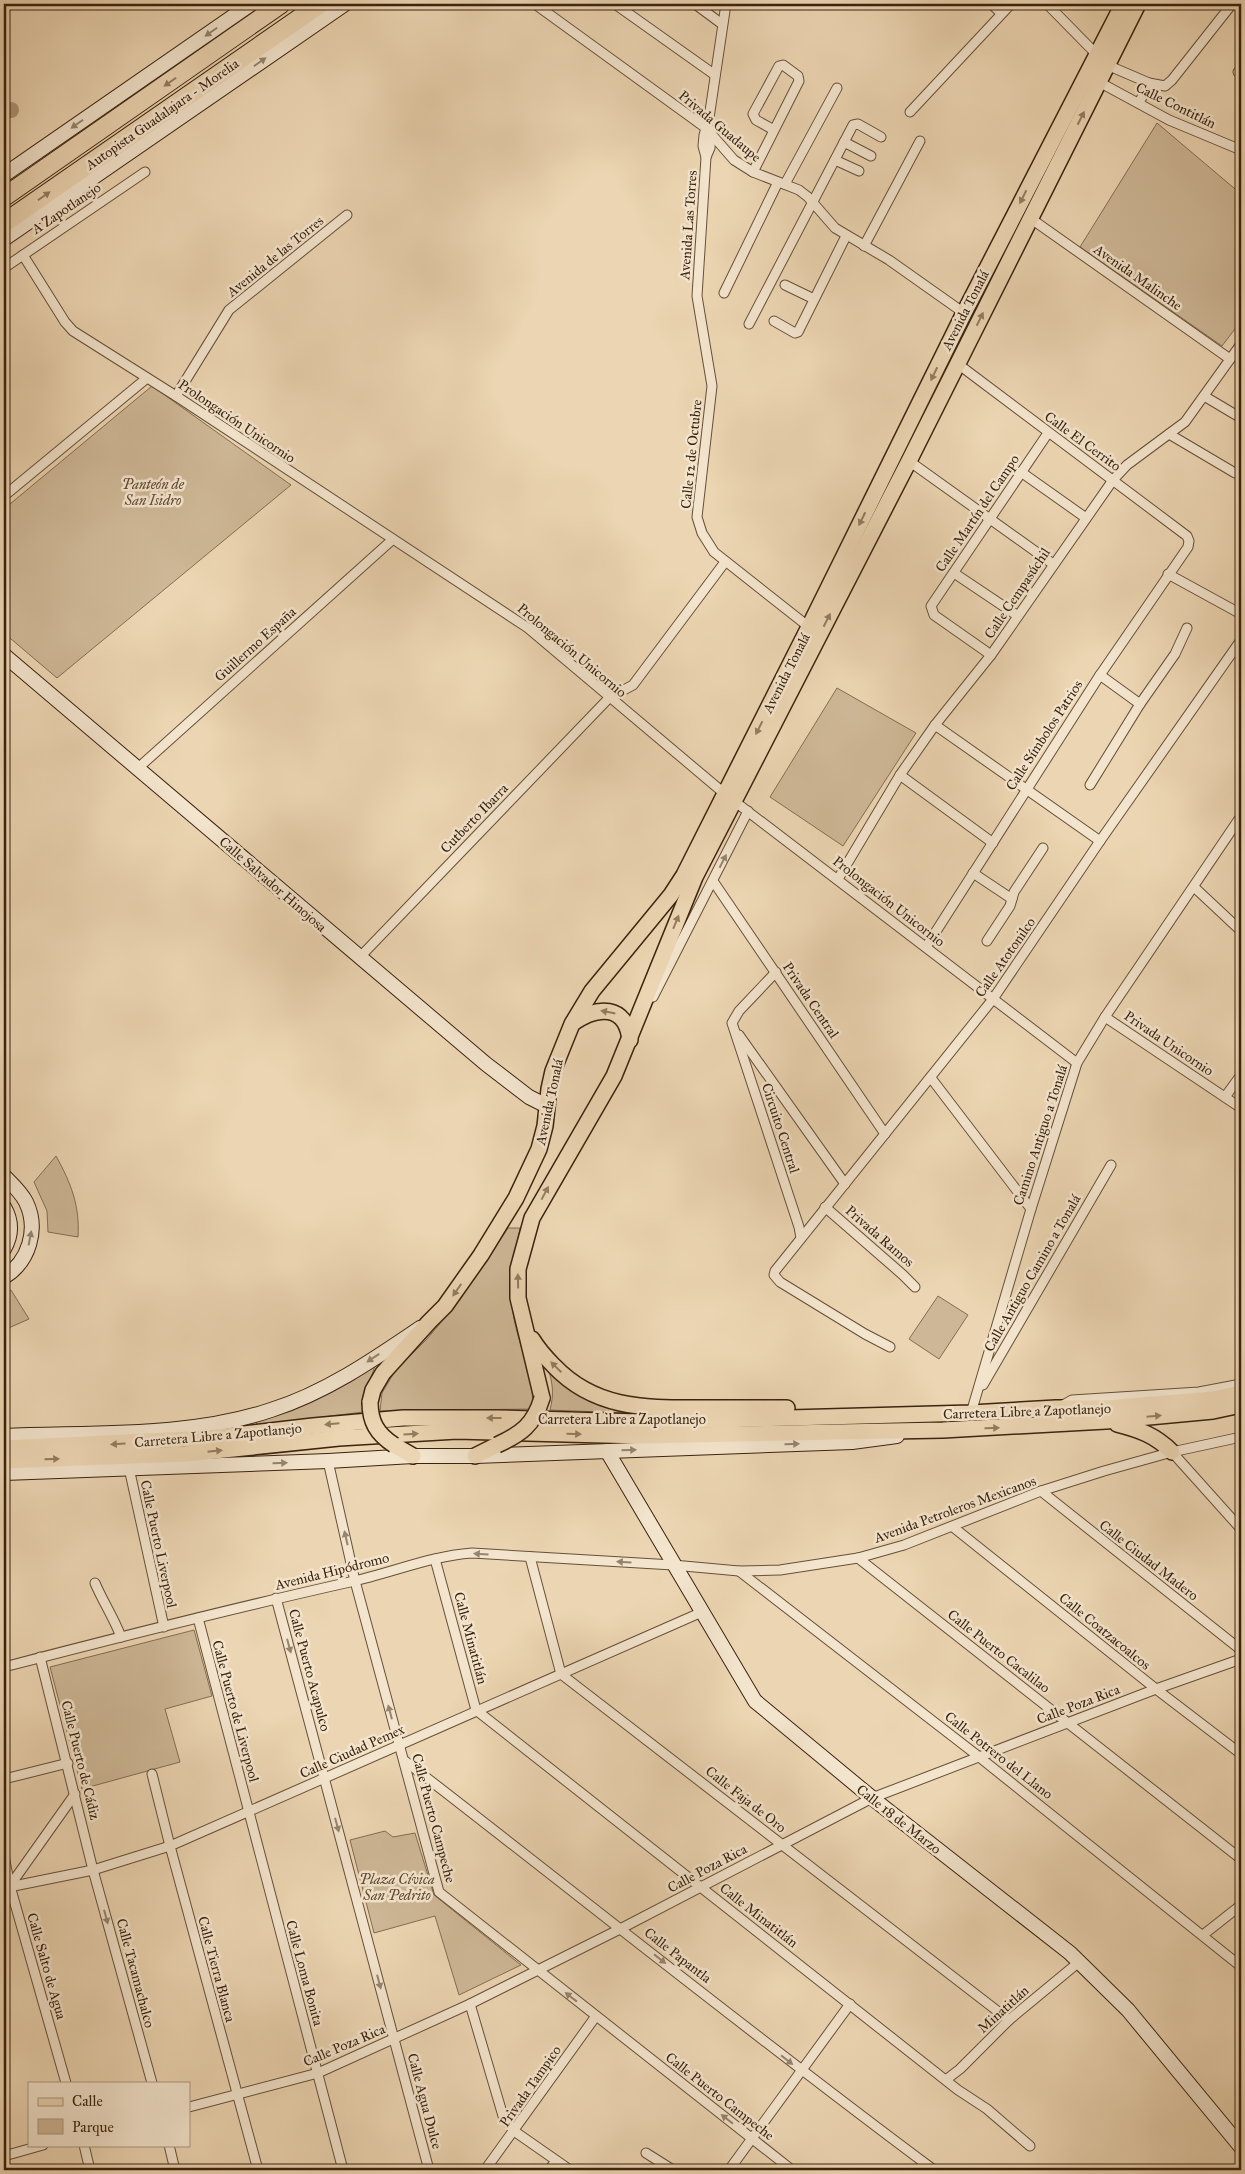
<svg xmlns="http://www.w3.org/2000/svg" width="1245" height="2174" font-family="'IM FELL Great Primer',serif">
<style>
.green{fill:#ceb796;stroke:#846d52}
.lines{fill:none;stroke-linecap:round;stroke-linejoin:round}
.river{stroke:#af987b;stroke-width:16}
.street-casing{stroke:#665038;stroke-width:11}
.secondary-casing{stroke:#3a230f;stroke-width:16}
.primary-casing{stroke:#3a230f;stroke-width:18}
.highway-casing{stroke:#3a230f;stroke-width:20}
.street{stroke:#f3e4cd;stroke-width:9}
.secondary{stroke:#f3e4cd;stroke-width:14}
.primary{stroke:#ecd5b2;stroke-width:15}
.highway{stroke:#ecd5b2;stroke-width:18}
.primary-bridge-casing{stroke:#3a230f;stroke-width:18;stroke-linecap:butt}
.primary-bridge{stroke:#ecd5b2;stroke-width:15}
.oneway{fill:#96846e}
.oneway2{fill:#937c60}
.labels{text-anchor:middle;stroke-width:5;stroke-linejoin:round;paint-order:stroke}
.street-label{font-size:14px;fill:#3a230f;stroke:#f3e4cd}
.park-label{font-size:14px;font-style:italic;fill:#5f4831;stroke:#f3e4cd}
</style>
<rect width="100%" height="100%" fill="#ecd5b2"/>
<filter id="stains"><feTurbulence type="fractalNoise" baseFrequency=".004" numOctaves="4"/><feColorMatrix values="0 0 0 0 .2 0 0 0 0 .09 0 0 0 0 .02 0 0 0 .5 -.17"/></filter>
<radialGradient id="worn" r=".72"><stop offset=".6" stop-color="#630" stop-opacity="0"/><stop offset="1" stop-color="#630" stop-opacity=".3"/></radialGradient>
<g class="green">
<path d="M 1157,123 L 1241,194 L 1241,321 L 1222,346 L 1080,247 Z"/>
<path d="M 152,386 L 291,485 L 57,678 L 4,633 L 4,509 Z"/>
<path d="M 837,688 L 916,733 L 843,846 L 770,797 Z"/>
<path d="M 56,1156 C 71,1183 80,1206 78,1237 L 48,1232 L 47,1211 L 34,1182 Z"/>
<path d="M 508,1228 L 520,1228 C 515,1256 509,1283 513,1312 C 517,1344 536,1376 532,1409 L 380,1411 L 382,1393 L 395,1371 L 427,1339 L 458,1302 Z"/>
<path d="M 11,1290 L 29,1319 L 4,1330 L 4,1294 Z"/>
<path d="M 938,1296 L 968,1315 L 939,1359 L 909,1339 Z"/>
<path d="M 375,1366 L 363,1399 L 363,1412 L 257,1425 L 256,1420 L 345,1383 Z"/>
<path d="M 548,1368 L 626,1409 L 626,1413 L 550,1410 C 554,1394 553,1384 548,1368 Z"/>
<path d="M 194,1630 L 212,1696 L 165,1709 L 180,1762 L 82,1789 L 50,1667 Z"/>
<path d="M 385,1831 L 393,1837 L 415,1833 L 434,1895 L 521,1965 L 459,1995 L 435,1916 L 374,1933 L 350,1840 Z"/>
</g>
<g class="lines">
<path class="river" d="M 4,110 L 11,110"/>
<defs>
<g id="street">
<path d="M 535,4 L 706,128 L 734,160 L 753,172 L 799,190 L 808,197 L 835,228 L 889,260 L 964,313"/>
<path d="M 615,4 L 715,75"/>
<path d="M 695,4 L 722,24"/>
<path d="M 726,4 L 709,118 L 704,135 L 703,146 L 706,157 L 697,296 L 712,386 L 697,517 L 702,533 L 714,552 L 809,627"/>
<path d="M 991,4 L 1001,13"/>
<path d="M 1047,4 L 1107,65 L 1149,83 L 1165,86 L 1172,80 L 1232,4"/>
<path d="M 1238,72 L 1241,74"/>
<path d="M 1099,82 L 1169,120 L 1241,150"/>
<path d="M 1139,103 L 1149,83"/>
<path d="M 910,112 L 1011,4"/>
<path d="M 844,142 L 871,156"/>
<path d="M 706,157 L 710,148 L 711,130"/>
<path d="M 835,160 L 859,171"/>
<path d="M 753,172 L 799,81 L 798,76 L 783,65 L 779,66 L 753,114 L 756,120 L 774,130"/>
<path d="M 785,184 L 837,88"/>
<path d="M 1030,218 L 1230,359"/>
<path d="M 864,246 L 920,141"/>
<path d="M 23,255 L 65,322 L 73,331 L 176,396 L 528,628 L 725,794 L 1077,1063"/>
<path d="M 4,268 L 145,172"/>
<path d="M 785,285 L 814,299"/>
<path d="M 724,293 L 778,182"/>
<path d="M 774,321 L 795,333 L 798,332 L 846,236"/>
<path d="M 749,324 L 853,125 L 858,124 L 881,137"/>
<path d="M 176,396 L 229,310 L 347,215"/>
<path d="M 1204,396 L 1241,418"/>
<path d="M 1169,434 L 1235,473"/>
<path d="M 909,461 L 1053,564"/>
<path d="M 1021,472 L 1086,518"/>
<path d="M 4,496 L 147,378"/>
<path d="M 954,573 L 1018,616"/>
<path d="M 1168,574 L 1241,614"/>
<path d="M 991,655 L 934,615 L 931,606 L 1048,433"/>
<path d="M 1100,675 L 1140,704"/>
<path d="M 935,725 L 1100,841"/>
<path d="M 137,769 L 392,540"/>
<path d="M 900,775 L 993,843"/>
<path d="M 1090,785 L 1140,704 L 1175,654 L 1187,628"/>
<path d="M 973,873 L 1012,899"/>
<path d="M 838,879 L 900,775 L 935,725 L 991,655 L 1113,480 L 1127,465 L 1185,422 L 1241,344"/>
<path d="M 713,881 L 885,1134"/>
<path d="M 1194,887 L 1241,931"/>
<path d="M 987,941 L 1010,906 L 1014,892 L 1043,848"/>
<path d="M 926,947 L 1100,675 L 1188,547 L 1189,541 L 1187,536 L 958,364"/>
<path d="M 360,957 L 609,698 L 633,685 L 725,562"/>
<path d="M 776,972 L 739,1011 L 732,1023 L 799,1227 L 801,1238"/>
<path d="M 653,997 L 748,811"/>
<path d="M 1105,1017 L 1241,1108"/>
<path d="M 739,1035 L 845,1184"/>
<path d="M 931,1078 L 1031,1209"/>
<path d="M 1225,1097 L 1241,1075"/>
<path d="M 825,1207 L 903,1275 L 915,1287"/>
<path d="M 890,1347 L 865,1334 L 780,1282 L 774,1275 L 775,1271 L 993,999 L 1100,841 L 1241,640"/>
<path d="M 983,1385 L 1111,1165"/>
<path d="M 1063,1405 L 1072,1400 L 1199,1392 L 1241,1384"/>
<path d="M 971,1413 L 1031,1209 L 1077,1063 L 1105,1017 L 1241,816"/>
<path d="M 1172,1452 L 1241,1529"/>
<path d="M 328,1461 L 355,1581 L 439,1892 L 792,2170"/>
<path d="M 129,1468 L 164,1627"/>
<path d="M 1041,1491 L 1241,1650"/>
<path d="M 953,1527 L 1156,1689 L 1241,1754"/>
<path d="M 530,1557 L 561,1674 L 1009,2020"/>
<path d="M 858,1558 L 1241,1859"/>
<path d="M 435,1559 L 476,1710 L 958,2090 L 987,2109 L 1030,2146"/>
<path d="M 739,1571 L 978,1756 L 1239,1965"/>
<path d="M 95,1583 C 103,1602 114,1618 121,1637"/>
<path d="M 276,1598 L 429,2170"/>
<path d="M 198,1618 L 343,2170"/>
<path d="M 40,1657 L 93,1870 L 152,2083"/>
<path d="M 4,1667 C 119,1637 234,1608 350,1582 C 391,1573 430,1556 472,1553 L 673,1565 L 739,1571 L 780,1570 L 858,1558 L 904,1545 L 1041,1491 L 1104,1471 L 1172,1452 L 1241,1437"/>
<path d="M 405,1761 C 581,1897 755,2037 934,2170"/>
<path d="M 152,1774 L 170,1846 L 258,2170"/>
<path d="M 4,1779 L 68,1763"/>
<path d="M 4,1856 L 10,1886 L 66,2083"/>
<path d="M 9,1887 L 75,1794"/>
<path d="M 4,1888 L 93,1870 L 170,1846 L 702,1612"/>
<path d="M 1203,1935 L 1241,1905"/>
<path d="M 470,2004 L 503,2116 L 514,2131 L 570,2170"/>
<path d="M 947,2079 L 960,2069 L 1009,2020 L 1079,1962"/>
<path d="M 189,2107 L 318,2073 L 470,2004 L 622,1928 L 872,1798 L 1156,1689 L 1241,1659"/>
<path d="M 84,2145 L 90,2170"/>
<path d="M 169,2145 L 175,2170"/>
<path d="M 646,2153 L 673,2170"/>
<path d="M 4,2156 L 43,2145"/>
<path d="M 4,2163 L 6,2170"/>
<path d="M 485,2170 L 596,2016"/>
<path d="M 549,2170 L 556,2161"/>
<path d="M 729,2170 L 850,2004"/>
</g>
<g id="secondary">
<path d="M 4,175 L 251,4"/>
<path d="M 4,239 L 345,4"/>
<path d="M 4,655 L 486,1064 L 529,1097 L 547,1106"/>
<path d="M 4,1176 C 12,1184 21,1192 26,1202 C 39,1229 29,1262 4,1277"/>
<path d="M 4,1207 C 12,1221 12,1235 4,1249"/>
<path d="M 4,1436 C 91,1432 188,1438 271,1410 C 325,1393 373,1360 420,1328"/>
<path d="M 607,1451 L 755,1701 L 872,1798 L 1070,1953 L 1128,2010 L 1241,2147"/>
<path d="M 4,1473 L 328,1461 L 413,1456 L 475,1456 L 852,1442 L 897,1436"/>
</g>
<g id="primary">
<path d="M 573,1023 C 597,1006 626,1004 630,1040"/>
<path d="M 532,1339 C 538,1349 546,1358 554,1366 C 596,1410 647,1408 703,1408 C 731,1408 759,1408 787,1408"/>
<path d="M 542,1398 L 518,1298 L 518,1269 L 532,1218 L 614,1076 L 695,877 L 909,461 L 1138,4"/>
<path d="M 370,1402 L 373,1390 L 383,1373 L 429,1322 L 445,1306 L 481,1255 L 516,1198 L 539,1149 L 545,1126 L 549,1089 L 553,1071 L 572,1024 L 592,991 L 671,895 L 684,875 L 809,627 L 964,313 L 1123,4"/>
<path d="M 1117,1424 C 1140,1430 1155,1435 1172,1452"/>
<path d="M 394,1445 L 413,1456"/>
<path d="M 4,1448 L 209,1438 L 313,1426 L 403,1418 L 498,1418 L 640,1422 L 971,1413 L 1056,1408 L 1107,1408 L 1213,1399 L 1241,1393"/>
<path d="M 475,1456 L 497,1445"/>
<path d="M 4,1461 L 185,1454 L 339,1438 L 457,1431 L 641,1436 L 943,1430 L 1106,1421 L 1213,1411 L 1241,1405"/>
</g>
<g id="highway">
<path d="M 4,197 L 281,4"/>
<path d="M 4,223 L 320,4"/>
</g>
</defs>
<use href="#street" class="street-casing"/>
<use href="#secondary" class="secondary-casing"/>
<use href="#primary" class="primary-casing"/>
<use href="#highway" class="highway-casing"/>
<use href="#street" class="street"/>
<use href="#secondary" class="secondary"/>
<use href="#primary" class="primary"/>
<use href="#highway" class="highway"/>
<defs>
<g id="primary-bridge">
<path d="M 370,1402 C 370,1422 377,1434 394,1445"/>
<path d="M 497,1445 C 521,1434 534,1425 542,1398"/>
</g>
</defs>
<use href="#primary-bridge" class="primary-bridge-casing"/>
<use href="#primary-bridge" class="primary-bridge"/>
</g>
<defs><path id="oneway-solid" d="M-6-.8H1V-3.2L6.5 0L1 3.2V.8H-6Z" transform="scale(1.25)"/></defs>
<g class="oneway">
<use href="#oneway-solid" transform="translate(211 32) rotate(145)"/>
<use href="#oneway-solid" transform="translate(260 62) rotate(-35)"/>
<use href="#oneway-solid" transform="translate(77 124) rotate(145)"/>
<use href="#oneway-solid" transform="translate(723 861) rotate(-63)"/>
<use href="#oneway-solid" transform="translate(30 1238) rotate(-79)"/>
<use href="#oneway-solid" transform="translate(373 1358) rotate(147)"/>
<use href="#oneway-solid" transform="translate(792 1444) rotate(-2)"/>
<use href="#oneway-solid" transform="translate(629 1450) rotate(-2)"/>
<use href="#oneway-solid" transform="translate(280 1463) rotate(-2)"/>
<use href="#oneway-solid" transform="translate(346 1538) rotate(-103)"/>
<use href="#oneway-solid" transform="translate(481 1554) rotate(-176)"/>
<use href="#oneway-solid" transform="translate(624 1562) rotate(-177)"/>
<use href="#oneway-solid" transform="translate(289 1646) rotate(75)"/>
<use href="#oneway-solid" transform="translate(390 1712) rotate(-105)"/>
<use href="#oneway-solid" transform="translate(337 1825) rotate(75)"/>
<use href="#oneway-solid" transform="translate(106 1917) rotate(75)"/>
<use href="#oneway-solid" transform="translate(660 1959) rotate(38)"/>
<use href="#oneway-solid" transform="translate(379 1982) rotate(75)"/>
<use href="#oneway-solid" transform="translate(571 1997) rotate(-142)"/>
<use href="#oneway-solid" transform="translate(787 2060) rotate(38)"/>
<use href="#oneway-solid" transform="translate(727 2119) rotate(-142)"/>
</g>
<g class="oneway2">
<use href="#oneway-solid" transform="translate(170 82) rotate(145)"/>
<use href="#oneway-solid" transform="translate(1081 118) rotate(-63)"/>
<use href="#oneway-solid" transform="translate(44 196) rotate(-35)"/>
<use href="#oneway-solid" transform="translate(1023 197) rotate(117)"/>
<use href="#oneway-solid" transform="translate(980 319) rotate(-64)"/>
<use href="#oneway-solid" transform="translate(934 374) rotate(116)"/>
<use href="#oneway-solid" transform="translate(862 519) rotate(116)"/>
<use href="#oneway-solid" transform="translate(827 620) rotate(-63)"/>
<use href="#oneway-solid" transform="translate(759 728) rotate(117)"/>
<use href="#oneway-solid" transform="translate(676 922) rotate(-68)"/>
<use href="#oneway-solid" transform="translate(608 1012) rotate(-169)"/>
<use href="#oneway-solid" transform="translate(545 1193) rotate(-62)"/>
<use href="#oneway-solid" transform="translate(518 1281) rotate(-91)"/>
<use href="#oneway-solid" transform="translate(457 1290) rotate(125)"/>
<use href="#oneway-solid" transform="translate(556 1367) rotate(-135)"/>
<use href="#oneway-solid" transform="translate(1154 1416) rotate(-5)"/>
<use href="#oneway-solid" transform="translate(494 1418) rotate(-180)"/>
<use href="#oneway-solid" transform="translate(332 1424) rotate(175)"/>
<use href="#oneway-solid" transform="translate(992 1428) rotate(-2)"/>
<use href="#oneway-solid" transform="translate(411 1434) rotate(-3)"/>
<use href="#oneway-solid" transform="translate(574 1434) rotate(2)"/>
<use href="#oneway-solid" transform="translate(118 1444) rotate(177)"/>
<use href="#oneway-solid" transform="translate(215 1451) rotate(-6)"/>
<use href="#oneway-solid" transform="translate(52 1459) rotate(-2)"/>
</g>
<g class="labels">
<g class="street-label">
<text transform="translate(1176 105) rotate(26)" y="5">Calle Contitlán</text>
<text transform="translate(162 114) rotate(-35)" y="5">Autopista Guadalajara - Morelia</text>
<text transform="translate(720 126) rotate(40)" y="5">Privada Guadaupe</text>
<text transform="translate(66 208) rotate(-34)" y="5">A Zapotlanejo</text>
<text transform="translate(688 225) rotate(-86)" y="5">Avenida Las Torres</text>
<text transform="translate(275 256) rotate(-39)" y="5">Avenida de las Torres</text>
<text transform="translate(1138 277) rotate(35)" y="5">Avenida Malinche</text>
<text transform="translate(965 310) rotate(-63)" y="5">Avenida Tonalá</text>
<text transform="translate(237 421) rotate(34)" y="5">Prolongación Unicornio</text>
<text transform="translate(1083 441) rotate(36)" y="5">Calle El Cerrito</text>
<text transform="translate(691 454) rotate(-84)" y="5">Calle 12 de Octubre</text>
<text transform="translate(977 513) rotate(-56)" y="5">Calle Martín del Campo</text>
<text transform="translate(1017 593) rotate(-56)" y="5">Calle Cempasúchil</text>
<text transform="translate(255 644) rotate(-42)" y="5">Guillermo España</text>
<text transform="translate(572 650) rotate(40)" y="5">Prolongación Unicornio</text>
<text transform="translate(786 673) rotate(-63)" y="5">Avenida Tonalá</text>
<text transform="translate(1044 735) rotate(-57)" y="5">Calle Símbolos Patrios</text>
<text transform="translate(474 818) rotate(-46)" y="5">Cutberto Ibarra</text>
<text transform="translate(273 884) rotate(41)" y="5">Calle Salvador Hinojosa</text>
<text transform="translate(889 901) rotate(38)" y="5">Prolongación Unicornio</text>
<text transform="translate(1005 957) rotate(-55)" y="5">Calle Atotonilco</text>
<text transform="translate(811 1000) rotate(56)" y="5">Privada Central</text>
<text transform="translate(1169 1043) rotate(34)" y="5">Privada Unicornio</text>
<text transform="translate(549 1102) rotate(-78)" y="5">Avenida Tonalá</text>
<text transform="translate(781 1128) rotate(72)" y="5">Circuito Central</text>
<text transform="translate(1040 1135) rotate(-72)" y="5">Camino Antiguo a Tonalá</text>
<text transform="translate(880 1236) rotate(41)" y="5">Privada Ramos</text>
<text transform="translate(1032 1273) rotate(-60)" y="5">Calle Antiguo Camino a Tonalá</text>
<text transform="translate(1027 1411) rotate(-2)" y="5">Carretera Libre a Zapotlanejo</text>
<text x="622" y="1424">Carretera Libre a Zapotlanejo</text>
<text transform="translate(218 1435) rotate(-5)" y="5">Carretera Libre a Zapotlanejo</text>
<text transform="translate(955 1509) rotate(-20)" y="5">Avenida Petroleros Mexicanos</text>
<text transform="translate(159 1544) rotate(78)" y="5">Calle Puerto Liverpool</text>
<text transform="translate(1149 1560) rotate(38)" y="5">Calle Ciudad Madero</text>
<text transform="translate(332 1571) rotate(-14)" y="5">Avenida Hipódromo</text>
<text transform="translate(1105 1631) rotate(39)" y="5">Calle Coatzacoalcos</text>
<text transform="translate(471 1638) rotate(75)" y="5">Calle Minatitlán</text>
<text transform="translate(999 1651) rotate(38)" y="5">Calle Puerto Cacalilao</text>
<text transform="translate(310 1670) rotate(75)" y="5">Calle Puerto Acapulco</text>
<text transform="translate(1078 1704) rotate(-21)" y="5">Calle Poza Rica</text>
<text transform="translate(236 1711) rotate(75)" y="5">Calle Puerto de Liverpool</text>
<text transform="translate(352 1751) rotate(-24)" y="5">Calle Ciudad Pemex</text>
<text transform="translate(999 1755) rotate(38)" y="5">Calle Potrero del Llano</text>
<text transform="translate(81 1760) rotate(76)" y="5">Calle Puerto de Cádiz</text>
<text transform="translate(746 1799) rotate(38)" y="5">Calle Faja de Oro</text>
<text transform="translate(434 1818) rotate(75)" y="5">Calle Puerto Campeche</text>
<text transform="translate(899 1819) rotate(38)" y="5">Calle 18 de Marzo</text>
<text transform="translate(707 1868) rotate(-28)" y="5">Calle Poza Rica</text>
<text transform="translate(759 1915) rotate(38)" y="5">Calle Minatitlán</text>
<text transform="translate(678 1955) rotate(38)" y="5">Calle Papantla</text>
<text transform="translate(47 1966) rotate(74)" y="5">Calle Salto de Agua</text>
<text transform="translate(217 1969) rotate(75)" y="5">Calle Tierra Blanca</text>
<text transform="translate(136 1973) rotate(75)" y="5">Calle Tacamachalco</text>
<text transform="translate(305 1973) rotate(75)" y="5">Calle Loma Bonita</text>
<text transform="translate(1003 2009) rotate(-42)" y="5">Minatitlán</text>
<text transform="translate(344 2045) rotate(-23)" y="5">Calle Poza Rica</text>
<text transform="translate(530 2086) rotate(-55)" y="5">Privada Tampico</text>
<text transform="translate(720 2096) rotate(38)" y="5">Calle Puerto Campeche</text>
<text transform="translate(425 2101) rotate(75)" y="5">Calle Agua Dulce</text>
</g>
<g class="park-label">
<text x="153" y="489">Panteón de<tspan x="153" dy="16">San Isidro</tspan></text>
<text x="397" y="1884">Plaza Cívica<tspan x="397" dy="16">San Pedrito</tspan></text>
</g>
</g>
<rect width="1245" height="2174" fill="none" stroke="#ecd5b2" stroke-width="20"/>
<rect x="5" y="5" width="1235" height="2164" fill="none" stroke="#3a230f" stroke-width="2.5"/>
<rect x="10" y="10" width="1225" height="2154" fill="none" stroke="#3a230f"/>
<rect x="28" y="2082" width="162" height="65" fill="#f3e4cd" stroke="#a99781"/>
<rect x="38" y="2098" width="25" height="8" fill="#ecd5b2" stroke="#a99781"/>
<text x="72" y="2106" font-size="15" fill="#3a230f">Calle</text>
<rect x="38" y="2119" width="25" height="15" fill="#ceb796" stroke="#a99781"/>
<text x="72" y="2132" font-size="15" fill="#3a230f">Parque</text>
<rect width="100%" height="100%" filter="url(#stains)"/>
<rect width="100%" height="100%" fill="url(#worn)"/>
</svg>
